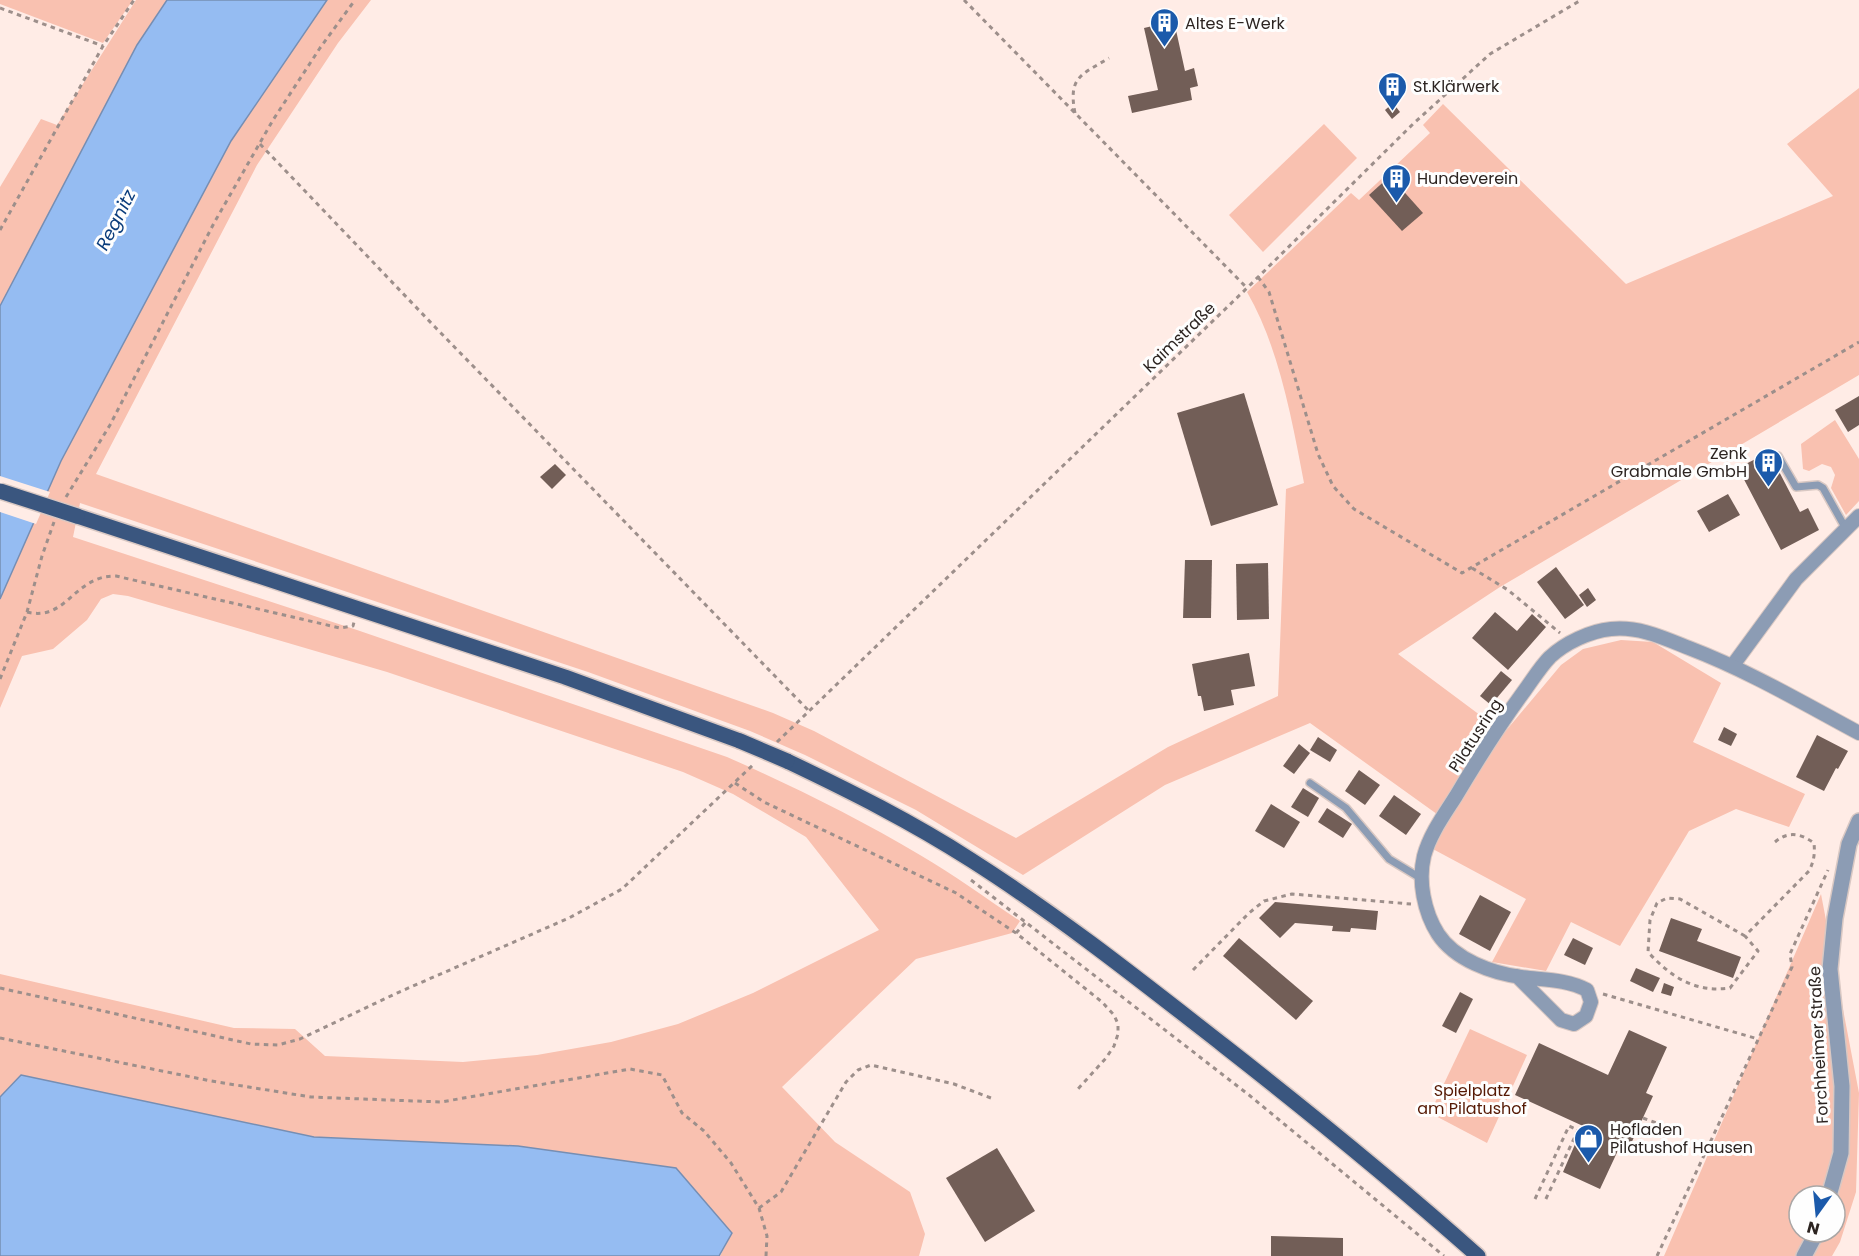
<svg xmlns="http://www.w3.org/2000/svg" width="1859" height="1256" font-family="Poppins,sans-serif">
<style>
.green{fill:#f9c1b0;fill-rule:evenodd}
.water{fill:#95bcf2;stroke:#768eb3;stroke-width:1.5}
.pier{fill:#ffece6}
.building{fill:#725e57}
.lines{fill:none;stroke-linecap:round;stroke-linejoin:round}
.service-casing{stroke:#d9c8c3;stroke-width:10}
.minor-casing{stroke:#d9c8c3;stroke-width:16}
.tertiary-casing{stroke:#d9c8c3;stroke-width:18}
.primary-casing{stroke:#d9c8c3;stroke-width:18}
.path{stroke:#9d8f8b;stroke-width:3;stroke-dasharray:4.5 4.5;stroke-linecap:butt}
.service{stroke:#8c9cb4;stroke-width:7}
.minor{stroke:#8c9cb4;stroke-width:14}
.tertiary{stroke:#8c9cb4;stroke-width:15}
.primary{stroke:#3a567f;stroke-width:15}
.primary-bridge-casing{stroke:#d9c8c3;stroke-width:18;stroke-linecap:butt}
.primary-bridge{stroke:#3a567f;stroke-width:15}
.labels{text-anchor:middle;stroke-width:6;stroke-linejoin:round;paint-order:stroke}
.poi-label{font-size:16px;fill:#2c2421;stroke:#fefefe;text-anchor:start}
.street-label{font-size:16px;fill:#2c2421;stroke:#fefefe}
.park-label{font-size:16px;fill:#551904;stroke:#fefefe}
.water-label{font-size:18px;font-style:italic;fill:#0b3d7c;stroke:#fefefe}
</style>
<rect width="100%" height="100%" fill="#ffece6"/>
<g class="green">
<path d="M 0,0 L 133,0 L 103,43 L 0,4 Z"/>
<path d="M 136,0 L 167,0 L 137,45 L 0,306 L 0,187 L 41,119 L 57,125 Z"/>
<path d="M 327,0 L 371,0 L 338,43 L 257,165 L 96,474 L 773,713 L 814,731 L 1016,838 L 1168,747 L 1278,696 L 1286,489 L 1304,483 C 1292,420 1279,347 1247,292 L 1351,193 L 1359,200 L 1430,133 L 1423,125 L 1443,104 L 1626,284 L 1833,196 L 1787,144 L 1859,88 L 1859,375 L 1500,587 L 1398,654 L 1504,733 L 1561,665 L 1583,649 L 1621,640 L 1653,642 L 1721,683 L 1693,742 L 1805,794 L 1789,827 L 1736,809 L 1689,831 L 1620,946 L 1571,922 L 1546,971 L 1492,962 L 1526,899 L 1431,848 L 1448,822 L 1310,723 L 1165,785 L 1023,875 L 916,810 L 805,755 L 750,731 L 588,672 L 80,503 L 73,537 L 357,630 L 727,757 C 793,786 858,818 920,855 C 954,875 987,899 1020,921 L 1012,933 L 916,959 L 782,1087 L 835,1142 L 910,1192 L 925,1234 L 919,1256 L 720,1256 L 732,1233 L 676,1168 L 518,1146 L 314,1137 L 21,1075 L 0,1097 L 0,974 L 234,1028 L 295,1029 L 325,1056 L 463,1062 L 537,1055 L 611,1042 L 678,1024 L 753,993 L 879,930 L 806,837 L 733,794 L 683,772 L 387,672 L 128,596 L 113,594 L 101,599 L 87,620 L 53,649 L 22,656 L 0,708 L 0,599 L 61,461 L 231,141 Z"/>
<path d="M 1324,124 L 1357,158 L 1263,252 L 1229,215 Z"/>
<path d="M 1835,420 L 1859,459 L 1859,501 L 1846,515 L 1831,488 L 1835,475 L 1831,467 L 1822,464 L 1809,471 L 1803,469 L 1801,444 Z"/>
<path d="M 1821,894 L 1859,1093 L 1856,1192 L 1840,1242 L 1832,1256 L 1664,1256 ZM 1799,1196 L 1835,1196 L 1835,1232 L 1799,1232 Z"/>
<path d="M 1470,1029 L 1527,1055 L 1487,1143 L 1430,1113 Z"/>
</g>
<g class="water">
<path d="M 167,0 L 327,0 L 231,141 L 61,461 L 0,599 L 0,306 L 137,45 Z"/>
<path d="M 21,1075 L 314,1137 L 518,1146 L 676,1168 L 732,1233 L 719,1256 L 0,1256 L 0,1097 Z"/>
</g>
<path class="pier" d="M 0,476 L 50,492 L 36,524 L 0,512 Z"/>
<g class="building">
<path d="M 1174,21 L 1185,71 L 1194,68 L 1198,86 L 1190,88 L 1192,100 L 1132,113 L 1128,96 L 1158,90 L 1144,28 Z"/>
<path d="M 1393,103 L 1400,112 L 1392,119 L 1385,110 Z"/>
<path d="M 1390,176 L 1423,213 L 1402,231 L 1369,195 Z"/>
<path d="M 1244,393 L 1278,505 L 1211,526 L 1177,413 Z"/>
<path d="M 1859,396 L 1859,425 L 1848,432 L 1835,410 Z"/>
<path d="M 1769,452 L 1800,512 L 1808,508 L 1819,530 L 1781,550 L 1738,468 Z"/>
<path d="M 555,464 L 566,475 L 552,489 L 540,477 Z"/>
<path d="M 1728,494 L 1740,515 L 1709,532 L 1697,511 Z"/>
<path d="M 1185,560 L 1212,560 L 1211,618 L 1183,618 Z"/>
<path d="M 1268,563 L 1269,619 L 1237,620 L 1236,564 Z"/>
<path d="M 1556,567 L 1584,605 L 1565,619 L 1537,582 Z"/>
<path d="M 1588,588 L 1596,600 L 1587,607 L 1579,595 Z"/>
<path d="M 1495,612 L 1517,631 L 1532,614 L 1546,627 L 1508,670 L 1472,638 Z"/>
<path d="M 1249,653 L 1255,686 L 1231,690 L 1234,705 L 1204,711 L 1201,696 L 1198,696 L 1192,664 Z"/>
<path d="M 1501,671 L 1512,680 L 1491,705 L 1480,696 Z"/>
<path d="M 1724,727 L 1737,734 L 1731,746 L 1718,740 Z"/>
<path d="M 1817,735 L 1848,751 L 1838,769 L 1836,768 L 1824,791 L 1796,777 Z"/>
<path d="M 1318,737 L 1337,750 L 1330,762 L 1310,750 Z"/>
<path d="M 1299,744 L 1310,753 L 1294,774 L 1283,766 Z"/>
<path d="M 1359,770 L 1380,785 L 1365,805 L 1345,791 Z"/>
<path d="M 1303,788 L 1319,798 L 1308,817 L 1291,807 Z"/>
<path d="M 1394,795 L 1421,814 L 1406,835 L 1379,816 Z"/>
<path d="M 1271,804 L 1300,822 L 1284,848 L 1255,831 Z"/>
<path d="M 1327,808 L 1352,824 L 1343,838 L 1318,822 Z"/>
<path d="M 1480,895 L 1511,912 L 1490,951 L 1459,934 Z"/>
<path d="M 1275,902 L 1378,911 L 1376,930 L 1351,928 L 1350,932 L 1332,931 L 1333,926 L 1295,923 L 1280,938 L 1259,918 Z"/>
<path d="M 1671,918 L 1702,929 L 1697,941 L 1741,957 L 1733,978 L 1659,951 Z"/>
<path d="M 1239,938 L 1313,1001 L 1296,1020 L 1223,956 Z"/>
<path d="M 1573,938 L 1593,948 L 1585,965 L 1564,955 Z"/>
<path d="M 1636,968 L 1660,978 L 1653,992 L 1630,981 Z"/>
<path d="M 1664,983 L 1674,987 L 1671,996 L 1661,993 Z"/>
<path d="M 1460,992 L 1473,999 L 1456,1033 L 1442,1026 Z"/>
<path d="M 1629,1030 L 1667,1047 L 1646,1093 L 1653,1096 L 1629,1148 L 1621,1144 L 1600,1189 L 1563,1172 L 1583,1126 L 1515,1095 L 1539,1043 L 1608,1075 Z"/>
<path d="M 997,1148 L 1035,1211 L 985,1242 L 946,1178 Z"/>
<path d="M 1271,1236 L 1343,1238 L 1343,1256 L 1271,1256 Z"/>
</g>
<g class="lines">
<defs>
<g id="service">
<path d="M 1778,456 L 1796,487 L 1818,485 L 1823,488 L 1846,529"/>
<path d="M 1310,783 L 1346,808 L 1389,859 L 1422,879"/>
</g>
<g id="minor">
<path d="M 1733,665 L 1796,579 L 1859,516"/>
<path d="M 1517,976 L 1561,1020 L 1574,1024 L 1586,1016 L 1591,1002 L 1587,990 C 1566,979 1543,980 1521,977 C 1492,973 1455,960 1438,934 C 1424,912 1418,881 1424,856 C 1430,834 1444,815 1456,796 C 1478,759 1500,724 1525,690 C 1533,679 1541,666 1550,657 C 1565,643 1590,631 1611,629 C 1639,626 1664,638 1689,648 C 1749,671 1803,703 1859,733"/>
</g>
<g id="tertiary">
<path d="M 1829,1196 L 1841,1153 L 1842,1086 L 1830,969 L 1835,918 L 1849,844 L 1859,821"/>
<path d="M 1804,1256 L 1817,1232"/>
</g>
<g id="primary">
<path d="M 77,516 L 565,677 L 740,741"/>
<path d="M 787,761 C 850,791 912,822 971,860 C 1059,916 1141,981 1223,1045 C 1310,1113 1396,1183 1478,1256"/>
</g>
</defs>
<use href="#service" class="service-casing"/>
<use href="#minor" class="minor-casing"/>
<use href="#tertiary" class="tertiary-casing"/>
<use href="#primary" class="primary-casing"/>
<g class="path">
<path d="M 964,0 L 1247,288"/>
<path d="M 0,8 L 103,46"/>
<path d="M 1075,113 C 1068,77 1081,75 1109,58"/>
<path d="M 260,144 L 435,327 L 808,710"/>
<path d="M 0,230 L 103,46 L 134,0"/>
<path d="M 1258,277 L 1269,292 L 1318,454 L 1333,486 L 1354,509 L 1462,573 L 1859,342"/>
<path d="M 66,497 L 110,425 L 214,223 L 273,120 L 320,48 L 355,0"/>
<path d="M 1472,568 L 1508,590 L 1560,633"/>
<path d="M 27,612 C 67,622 74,575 116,576 L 340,628 L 353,626 L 354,622"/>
<path d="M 0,679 L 27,612 L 42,556 L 54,522"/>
<path d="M 777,742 L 1247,288 L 1413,124 L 1490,54 L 1581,0"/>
<path d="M 735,783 L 764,802 L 956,893 L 1016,933 L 1102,1002 L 1114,1015 L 1118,1024 L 1118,1034 L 1114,1046 L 1106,1058 L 1077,1090"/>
<path d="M 971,880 L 1249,1095 L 1444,1256"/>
<path d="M 1016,933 L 1027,921"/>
<path d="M 1745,936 L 1680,899 L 1667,898 L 1657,903 L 1650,920 L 1648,952 C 1671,977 1695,993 1730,988 L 1758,951 L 1745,936 L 1809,871 C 1814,861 1815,854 1814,843 C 1800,833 1788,831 1775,842"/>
<path d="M 1193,970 L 1249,913 L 1264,901 L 1292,894 L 1411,904"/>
<path d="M 0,988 L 251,1044 L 278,1045 L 300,1039 L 397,993 L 569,918 L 622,889 L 755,763"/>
<path d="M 1603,994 L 1758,1039"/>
<path d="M 0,1038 L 211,1081 L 311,1097 L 441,1102 L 630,1069 L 662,1075 L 682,1113 L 704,1131 L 731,1163 L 759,1208 L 767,1236 L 766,1256"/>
<path d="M 1643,1118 L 1659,1124"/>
<path d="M 1535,1199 L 1569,1126 L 1578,1130 L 1544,1203"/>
<path d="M 759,1208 L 781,1192 L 846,1082 L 858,1070 L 871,1065 L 954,1084 L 991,1098"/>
<path d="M 1657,1256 L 1792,967 L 1790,954 L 1828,870"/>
</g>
<use href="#service" class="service"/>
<use href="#minor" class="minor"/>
<use href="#tertiary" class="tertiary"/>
<use href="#primary" class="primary"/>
<defs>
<g id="primary-bridge">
<path d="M 0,491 L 77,516"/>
<path d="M 740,741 L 787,761"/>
</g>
</defs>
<use href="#primary-bridge" class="primary-bridge-casing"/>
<use href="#primary-bridge" class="primary-bridge"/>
</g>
<defs>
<symbol id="building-pin" viewBox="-11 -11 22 30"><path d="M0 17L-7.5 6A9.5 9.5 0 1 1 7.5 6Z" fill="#1b5aab" stroke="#fefefe"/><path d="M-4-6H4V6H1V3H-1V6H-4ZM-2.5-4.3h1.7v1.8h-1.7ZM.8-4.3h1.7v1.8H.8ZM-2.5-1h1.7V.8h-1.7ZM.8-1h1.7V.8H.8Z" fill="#fff"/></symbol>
<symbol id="shop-pin" viewBox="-11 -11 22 30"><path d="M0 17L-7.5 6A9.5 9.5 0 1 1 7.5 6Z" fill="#1b5aab" stroke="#fefefe"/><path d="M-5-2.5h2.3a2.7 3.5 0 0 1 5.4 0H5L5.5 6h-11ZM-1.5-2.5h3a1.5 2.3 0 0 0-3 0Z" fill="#fff"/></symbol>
</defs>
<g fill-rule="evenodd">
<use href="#building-pin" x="1148" y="6" width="33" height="45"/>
<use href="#building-pin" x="1376" y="70" width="33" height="45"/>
<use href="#building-pin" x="1380" y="162" width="33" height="45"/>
<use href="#building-pin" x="1752" y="446" width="33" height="45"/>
<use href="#shop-pin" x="1572" y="1122" width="33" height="45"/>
</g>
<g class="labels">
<g class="poi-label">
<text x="1185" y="29">Altes E-Werk</text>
<text x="1413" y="92">St.Klärwerk</text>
<text x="1417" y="184">Hundeverein</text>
<text x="1747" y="459" text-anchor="end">Zenk<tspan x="1747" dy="18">Grabmale GmbH</tspan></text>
<text x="1610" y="1135">Hofladen<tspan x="1610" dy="18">Pilatushof Hausen</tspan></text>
</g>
<g class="street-label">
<text transform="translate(1179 337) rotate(-44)" y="6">Kaimstraße</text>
<text transform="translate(1475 735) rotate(-57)" y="6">Pilatusring</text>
<text transform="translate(1818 1045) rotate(-93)" y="6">Forchheimer Straße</text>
</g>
<g class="park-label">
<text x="1472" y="1096">Spielplatz<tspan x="1472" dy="18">am Pilatushof</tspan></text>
</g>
<g class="water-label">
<text transform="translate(116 220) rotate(-63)" y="6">Regnitz</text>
</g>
</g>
<g transform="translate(1817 1214) rotate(195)"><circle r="28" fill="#fefefe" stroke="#aaa7a6" stroke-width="1.5"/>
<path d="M0-4.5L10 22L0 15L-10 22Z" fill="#1b5aab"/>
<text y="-9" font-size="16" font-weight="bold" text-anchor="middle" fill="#2c2421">N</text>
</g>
</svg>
